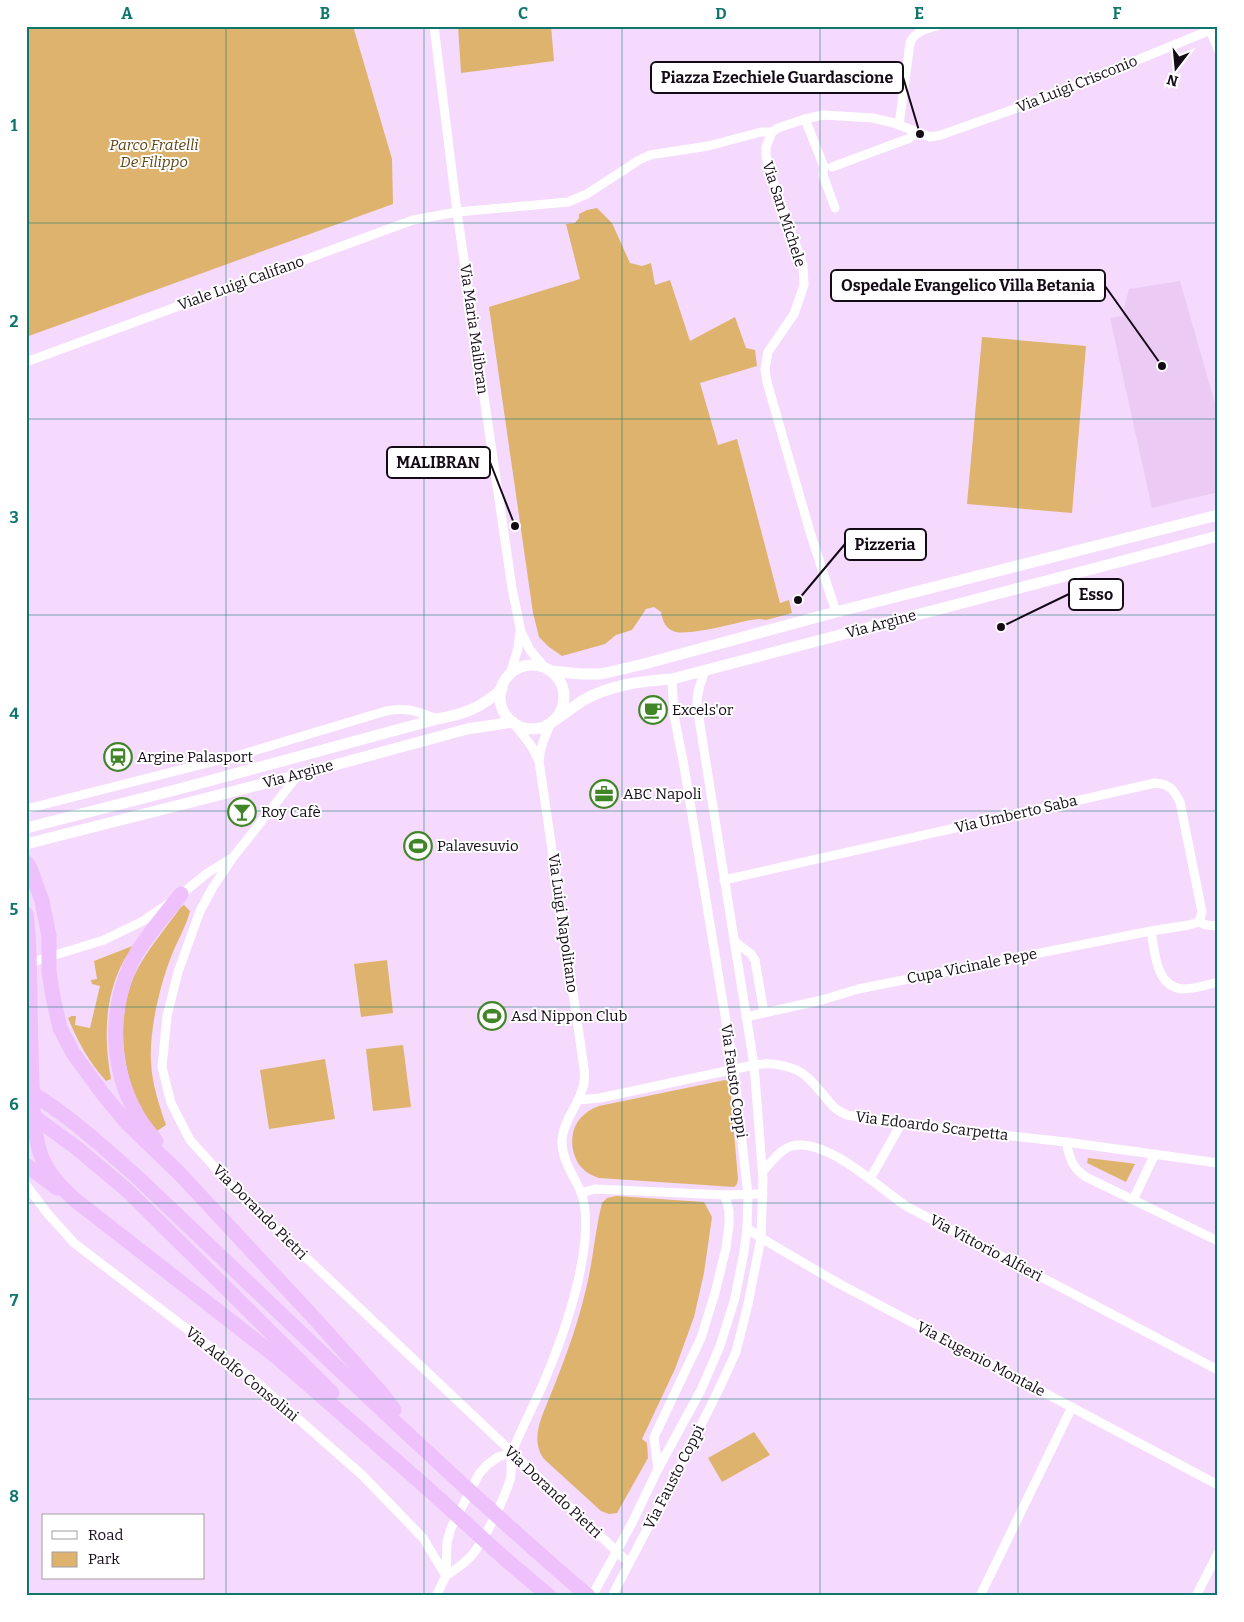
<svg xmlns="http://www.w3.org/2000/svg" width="1244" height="1622" font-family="Bitter,serif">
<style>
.built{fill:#ebcbf4}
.green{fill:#deb36e}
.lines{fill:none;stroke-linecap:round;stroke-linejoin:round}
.minor{stroke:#fff;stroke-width:9}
.tertiary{stroke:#fff;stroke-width:11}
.trunk{stroke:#eec0fc;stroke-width:15}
.grid{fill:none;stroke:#0f766e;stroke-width:1;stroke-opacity:0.55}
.labels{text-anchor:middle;stroke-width:4;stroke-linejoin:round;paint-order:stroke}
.street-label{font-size:15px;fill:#140b17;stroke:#fff}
.park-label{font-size:15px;font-style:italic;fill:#5e4413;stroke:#fff}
.poi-label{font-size:15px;fill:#140b17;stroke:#fff;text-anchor:start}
.leader{fill:none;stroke:#140b17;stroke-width:2}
.callout-dot{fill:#140b17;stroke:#fff;stroke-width:2}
.callout{fill:#fff;stroke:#140b17;stroke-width:2}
.callout-label{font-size:16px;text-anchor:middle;font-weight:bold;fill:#140b17}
.neatline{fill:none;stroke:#0f766e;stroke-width:2}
.grid-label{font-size:16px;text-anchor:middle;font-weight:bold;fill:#0f766e}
</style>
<rect width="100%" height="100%" fill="#f5dafd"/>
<path class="built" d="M 1180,281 L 1218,414 L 1218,492 L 1152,508 L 1110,318 L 1122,316 L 1129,289 Z"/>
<g class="green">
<path d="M 26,26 L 353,26 L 392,159 L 393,204 L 26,337 Z"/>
<path d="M 458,26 L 551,26 L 554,61 L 461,73 Z"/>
<path d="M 597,208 L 612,223 L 630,263 L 642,266 L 651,263 L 655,285 L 670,280 L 690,341 L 735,317 L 746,348 L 755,350 L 757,366 L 700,383 L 718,445 L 737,439 L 780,603 L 789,600 L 792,613 L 766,620 L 759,619 L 751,620 C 735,623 686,637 673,631 C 665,628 662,619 661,612 L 654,607 L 646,609 L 632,630 L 616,635 L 605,644 L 562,656 L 549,647 L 539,637 L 533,613 L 489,307 L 580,279 L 566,224 L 575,223 L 579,218 L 579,214 L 587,210 Z"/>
<path d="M 982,337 L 1086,346 L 1072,513 L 967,504 Z"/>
<path d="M 184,905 L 190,911 C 186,927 177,941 171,957 C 160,985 149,1031 151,1062 C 152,1084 159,1105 166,1125 L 157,1131 C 152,1125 147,1119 143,1113 C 121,1073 116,1018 134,976 C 146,951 165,929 181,907 Z"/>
<path d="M 135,945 C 130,951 125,957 122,964 C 104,1000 104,1041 111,1079 L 106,1081 C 89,1062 78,1042 68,1018 L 72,1016 L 76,1016 L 75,1025 L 90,1028 L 100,986 L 92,984 L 91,980 L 97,979 L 94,961 Z"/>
<path d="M 387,960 L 393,1013 L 361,1017 L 354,964 Z"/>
<path d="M 403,1045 L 411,1107 L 373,1111 L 366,1049 Z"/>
<path d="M 325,1059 L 335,1119 L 269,1129 L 260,1070 Z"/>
<path d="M 725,1080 L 729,1082 L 730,1086 L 738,1179 L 737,1184 L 734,1187 L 599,1178 C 593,1176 587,1173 582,1168 C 569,1154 568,1126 585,1114 C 589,1110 594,1108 599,1106 Z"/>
<path d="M 1088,1158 L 1129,1163 L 1135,1164 L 1126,1182 L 1087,1163 Z"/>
<path d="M 616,1196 L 704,1202 L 712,1217 L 704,1273 L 694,1317 L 675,1369 L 642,1439 L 647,1443 L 648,1458 L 617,1513 L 609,1514 L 601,1511 L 544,1459 C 534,1446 537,1430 542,1416 C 559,1374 576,1333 586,1289 C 593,1261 595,1231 602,1203 L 607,1198 Z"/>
<path d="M 754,1432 L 770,1455 L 722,1482 L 708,1458 Z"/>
</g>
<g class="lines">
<g class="minor">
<path d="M 434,26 L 457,212 L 512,588 L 521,632 L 530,650 L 545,668"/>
<path d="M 1210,30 L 1218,49"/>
<path d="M 805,119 L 824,167 L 823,175 L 835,208"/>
<path d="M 899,125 L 910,43 C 915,31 926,29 937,26"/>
<path d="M 832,167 L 910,138 L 917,132"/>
<path d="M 26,362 L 413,220 L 457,212 L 568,202 L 587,194 L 639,160 L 650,155 L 708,146 L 761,132 L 772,132"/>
<path d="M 836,612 L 810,532 L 767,382 L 765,369 L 768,352 L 794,314 L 804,285 L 803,265 L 769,170 L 766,155 L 766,147 L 772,132 L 778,128 L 805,119 L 823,115 L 873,118 L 894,123 L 930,137 L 941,135 L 1037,101 L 1218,27"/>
<path d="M 510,675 L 518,648 L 520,632"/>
<path d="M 513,722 L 532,747 L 539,761"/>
<path d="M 298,775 L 234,856 L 213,887 L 200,911 L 178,972 L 167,1016 L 162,1067 L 171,1103 L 190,1140 L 239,1194 L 629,1563"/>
<path d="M 26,809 L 243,754 L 386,711 C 408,707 416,711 437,719"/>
<path d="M 724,880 L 1155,783 C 1170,784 1174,790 1180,802 L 1202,912 L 1199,922"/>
<path d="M 178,897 L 206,874 L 230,859"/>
<path d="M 1199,922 L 1206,925 L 1218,926"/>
<path d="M 1151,931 C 1155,951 1155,986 1182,989 C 1194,989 1207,985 1218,982"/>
<path d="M 734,941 L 751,954 L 755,960 L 764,1013"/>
<path d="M 26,964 L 104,940 L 143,921 L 168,904"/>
<path d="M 746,1017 L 822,1000 L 858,989 L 1151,931 L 1189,925 L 1199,922"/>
<path d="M 578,1100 L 600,1098 L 754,1065 C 770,1062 794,1065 807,1077 C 814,1083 820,1091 826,1098 C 832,1106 837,1111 847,1115 L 901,1124 L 1066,1142 L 1218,1163"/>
<path d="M 1066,1142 C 1070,1158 1071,1167 1086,1177 L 1218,1241"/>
<path d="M 763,1171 C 771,1163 780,1149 792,1146 C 826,1137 879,1188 906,1206 L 1218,1370"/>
<path d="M 870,1179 L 901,1124"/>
<path d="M 26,1185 L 48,1214 L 74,1243 L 255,1381 L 362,1475 L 423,1538 L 446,1576"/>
<path d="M 581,1193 L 595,1189 L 725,1195 L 763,1194"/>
<path d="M 1133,1200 L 1155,1154"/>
<path d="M 747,1228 L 761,1238 L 836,1282 L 1218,1485"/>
<path d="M 658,1469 L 654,1437 L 701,1338 L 715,1293 L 726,1248 L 729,1225 L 729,1211 L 725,1195"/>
<path d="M 446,1576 C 454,1570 463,1565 470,1557 C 483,1544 504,1499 510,1480 C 513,1471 509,1459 513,1450 C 522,1427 534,1405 544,1382 C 563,1337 580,1289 585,1240 C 586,1226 586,1205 581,1192 C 573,1174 561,1159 562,1139 C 564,1120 577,1107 582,1090 C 585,1083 585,1076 584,1068 L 539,761 C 540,747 545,736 551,723"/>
<path d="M 436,1596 L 446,1576 L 447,1542 L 451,1528 L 479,1474 L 487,1465 L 498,1457 L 511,1453"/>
<path d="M 592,1596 L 632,1523 L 658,1469 L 701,1390 L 720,1346 L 735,1298 L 744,1252 L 747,1228 L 748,1195 L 734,1070 L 684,766 L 674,715 L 672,679"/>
<path d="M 612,1596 L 685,1457 L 718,1391 L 736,1352 L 748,1304 L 761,1238 L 763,1179 L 754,1065 L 697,706 C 696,693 701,683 705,670"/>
<path d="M 980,1596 L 1072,1407"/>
<path d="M 1196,1596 L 1218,1553"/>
</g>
<g class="tertiary">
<circle cx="532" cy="697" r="32"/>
<path d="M 550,671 L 581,674 L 601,674 L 644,664 L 836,612 L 1218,515"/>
<path d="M 551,723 C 561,716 572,708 582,701 C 609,685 641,681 672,679 L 1218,536"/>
<path d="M 26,828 L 179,789 L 437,719 C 465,714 481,708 502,689"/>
<path d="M 26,844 L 298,775 L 467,729 L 513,722"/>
</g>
<g class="trunk">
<path d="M 26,862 L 30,868 L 42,901 L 49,936 L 49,972 L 53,997 L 60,1028 L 73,1053 L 103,1094 L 127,1123 L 179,1173 L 316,1320 L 383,1395 L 394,1410"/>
<path d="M 26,914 C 30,941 29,968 30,995 C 30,1024 31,1053 32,1083 C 33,1108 33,1135 42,1158 C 49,1175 62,1188 75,1200 L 278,1358 L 426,1487 L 504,1558 L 549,1596"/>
<path d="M 27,1090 C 67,1114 101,1145 136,1176 C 285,1317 432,1462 588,1596"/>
<path d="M 29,1113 L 78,1149 L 128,1191 L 332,1393"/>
<path d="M 156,1141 C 149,1132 141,1123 136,1113 C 111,1068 109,1013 130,966 C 139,944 166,914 181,894"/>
<path d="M 26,1165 L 57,1188"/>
</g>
</g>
<path class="grid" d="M 226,26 L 226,1596M 424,26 L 424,1596M 622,26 L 622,1596M 820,26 L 820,1596M 1018,26 L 1018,1596M 26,223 L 1218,223M 26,419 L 1218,419M 26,615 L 1218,615M 26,811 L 1218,811M 26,1007 L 1218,1007M 26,1203 L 1218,1203M 26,1399 L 1218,1399"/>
<defs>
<symbol id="cafe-ring" viewBox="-11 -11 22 22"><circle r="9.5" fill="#fff" stroke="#418529" stroke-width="1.5"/><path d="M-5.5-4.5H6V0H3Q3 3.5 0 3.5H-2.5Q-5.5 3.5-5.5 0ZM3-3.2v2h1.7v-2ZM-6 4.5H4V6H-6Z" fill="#418529"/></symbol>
<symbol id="station-ring" viewBox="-11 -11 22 22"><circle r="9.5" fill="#fff" stroke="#418529" stroke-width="1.5"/><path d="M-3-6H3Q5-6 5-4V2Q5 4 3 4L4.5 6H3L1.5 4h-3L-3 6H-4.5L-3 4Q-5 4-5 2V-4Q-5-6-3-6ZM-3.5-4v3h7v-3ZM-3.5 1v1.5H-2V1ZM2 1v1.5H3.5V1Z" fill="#418529"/></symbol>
<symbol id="office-ring" viewBox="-11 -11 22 22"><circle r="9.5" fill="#fff" stroke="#418529" stroke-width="1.5"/><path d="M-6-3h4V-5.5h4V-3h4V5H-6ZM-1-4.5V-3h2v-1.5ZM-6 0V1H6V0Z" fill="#418529"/></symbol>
<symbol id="bar-ring" viewBox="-11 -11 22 22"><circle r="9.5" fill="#fff" stroke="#418529" stroke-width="1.5"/><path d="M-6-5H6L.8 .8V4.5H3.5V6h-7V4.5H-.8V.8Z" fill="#418529"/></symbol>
<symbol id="stadium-ring" viewBox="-11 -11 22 22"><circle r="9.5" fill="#fff" stroke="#418529" stroke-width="1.5"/><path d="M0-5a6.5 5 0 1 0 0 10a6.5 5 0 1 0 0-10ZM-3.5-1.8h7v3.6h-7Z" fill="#418529"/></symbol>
</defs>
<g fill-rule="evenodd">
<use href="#cafe-ring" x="637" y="694" width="32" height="32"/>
<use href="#station-ring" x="102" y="741" width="32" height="32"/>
<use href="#office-ring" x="588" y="778" width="32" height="32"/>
<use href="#bar-ring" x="226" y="796" width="32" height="32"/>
<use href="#stadium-ring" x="402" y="830" width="32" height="32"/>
<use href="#stadium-ring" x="476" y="1000" width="32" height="32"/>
</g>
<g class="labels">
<g class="street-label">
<text transform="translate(1077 84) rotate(-22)" y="5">Via Luigi Crisconio</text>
<text transform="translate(784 214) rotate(72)" y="5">Via San Michele</text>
<text transform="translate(241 283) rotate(-20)" y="5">Viale Luigi Califano</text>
<text transform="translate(474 329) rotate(82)" y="5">Via Maria Malibran</text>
<text transform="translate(881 624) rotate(-15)" y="5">Via Argine</text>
<text transform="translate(298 774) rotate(-15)" y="5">Via Argine</text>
<text transform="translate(1016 814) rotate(-13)" y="5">Via Umberto Saba</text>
<text transform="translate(563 923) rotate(82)" y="5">Via Luigi Napolitano</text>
<text transform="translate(972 966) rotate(-11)" y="5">Cupa Vicinale Pepe</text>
<text transform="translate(734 1081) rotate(82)" y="5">Via Fausto Coppi</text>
<text transform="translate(932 1126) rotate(7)" y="5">Via Edoardo Scarpetta</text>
<text transform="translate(260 1212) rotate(45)" y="5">Via Dorando Pietri</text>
<text transform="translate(986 1248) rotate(28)" y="5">Via Vittorio Alfieri</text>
<text transform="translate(981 1359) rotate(28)" y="5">Via Eugenio Montale</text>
<text transform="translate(242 1374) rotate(39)" y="5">Via Adolfo Consolini</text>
<text transform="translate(674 1477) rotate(-63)" y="5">Via Fausto Coppi</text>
<text transform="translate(553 1492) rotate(43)" y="5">Via Dorando Pietri</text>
</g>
<g class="park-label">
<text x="154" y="150">Parco Fratelli<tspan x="154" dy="17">De Filippo</tspan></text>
</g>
<g class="poi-label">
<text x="672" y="715">Excels'or</text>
<text x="137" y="762">Argine Palasport</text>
<text x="623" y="799">ABC Napoli</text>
<text x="261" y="817">Roy Cafè</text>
<text x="437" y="851">Palavesuvio</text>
<text x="511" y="1021">Asd Nippon Club</text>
</g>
</g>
<path class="leader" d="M920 134L903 77M1162 366L1105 286M515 526L490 462M798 600L845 544M1001 627L1069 594"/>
<g class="callout-dot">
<circle cx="920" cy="134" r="5"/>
<circle cx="1162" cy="366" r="5"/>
<circle cx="515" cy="526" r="5"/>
<circle cx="798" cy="600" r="5"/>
<circle cx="1001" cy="627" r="5"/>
</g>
<g class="callout">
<rect x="651" y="62" width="252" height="31" rx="5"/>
<rect x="831" y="270" width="274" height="31" rx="5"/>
<rect x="387" y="447" width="103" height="31" rx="5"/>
<rect x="845" y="529" width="81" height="31" rx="5"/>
<rect x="1069" y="579" width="54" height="31" rx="5"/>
</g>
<g class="callout-label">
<text x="777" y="83">Piazza Ezechiele Guardascione</text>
<text x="968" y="291">Ospedale Evangelico Villa Betania</text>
<text x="438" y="468">MALIBRAN</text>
<text x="885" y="550">Pizzeria</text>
<text x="1096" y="600">Esso</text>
</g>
<rect width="1244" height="1622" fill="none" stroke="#ffffff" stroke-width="55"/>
<rect x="42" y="1514" width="162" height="65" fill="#ffffff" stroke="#a19da2"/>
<rect x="52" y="1531" width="25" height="8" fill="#ffffff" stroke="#a19da2"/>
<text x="88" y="1540" font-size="15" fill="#140b17">Road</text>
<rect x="52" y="1552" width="25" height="15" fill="#deb36e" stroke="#a19da2"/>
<text x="88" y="1564" font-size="15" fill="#140b17">Park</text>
<g transform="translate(1176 68) rotate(196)" stroke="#ffffff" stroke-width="4" paint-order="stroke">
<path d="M0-4L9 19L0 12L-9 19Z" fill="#140b17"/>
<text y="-8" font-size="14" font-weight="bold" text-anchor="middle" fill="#140b17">N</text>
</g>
<rect x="28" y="28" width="1188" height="1566" class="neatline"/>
<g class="grid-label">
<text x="127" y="19">A</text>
<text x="325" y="19">B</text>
<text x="523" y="19">C</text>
<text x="721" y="19">D</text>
<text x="919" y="19">E</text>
<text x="1117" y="19">F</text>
<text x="14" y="131">1</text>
<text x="14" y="327">2</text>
<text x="14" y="523">3</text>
<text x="14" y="719">4</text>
<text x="14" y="915">5</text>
<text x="14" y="1110">6</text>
<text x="14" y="1306">7</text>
<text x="14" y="1502">8</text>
</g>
</svg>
